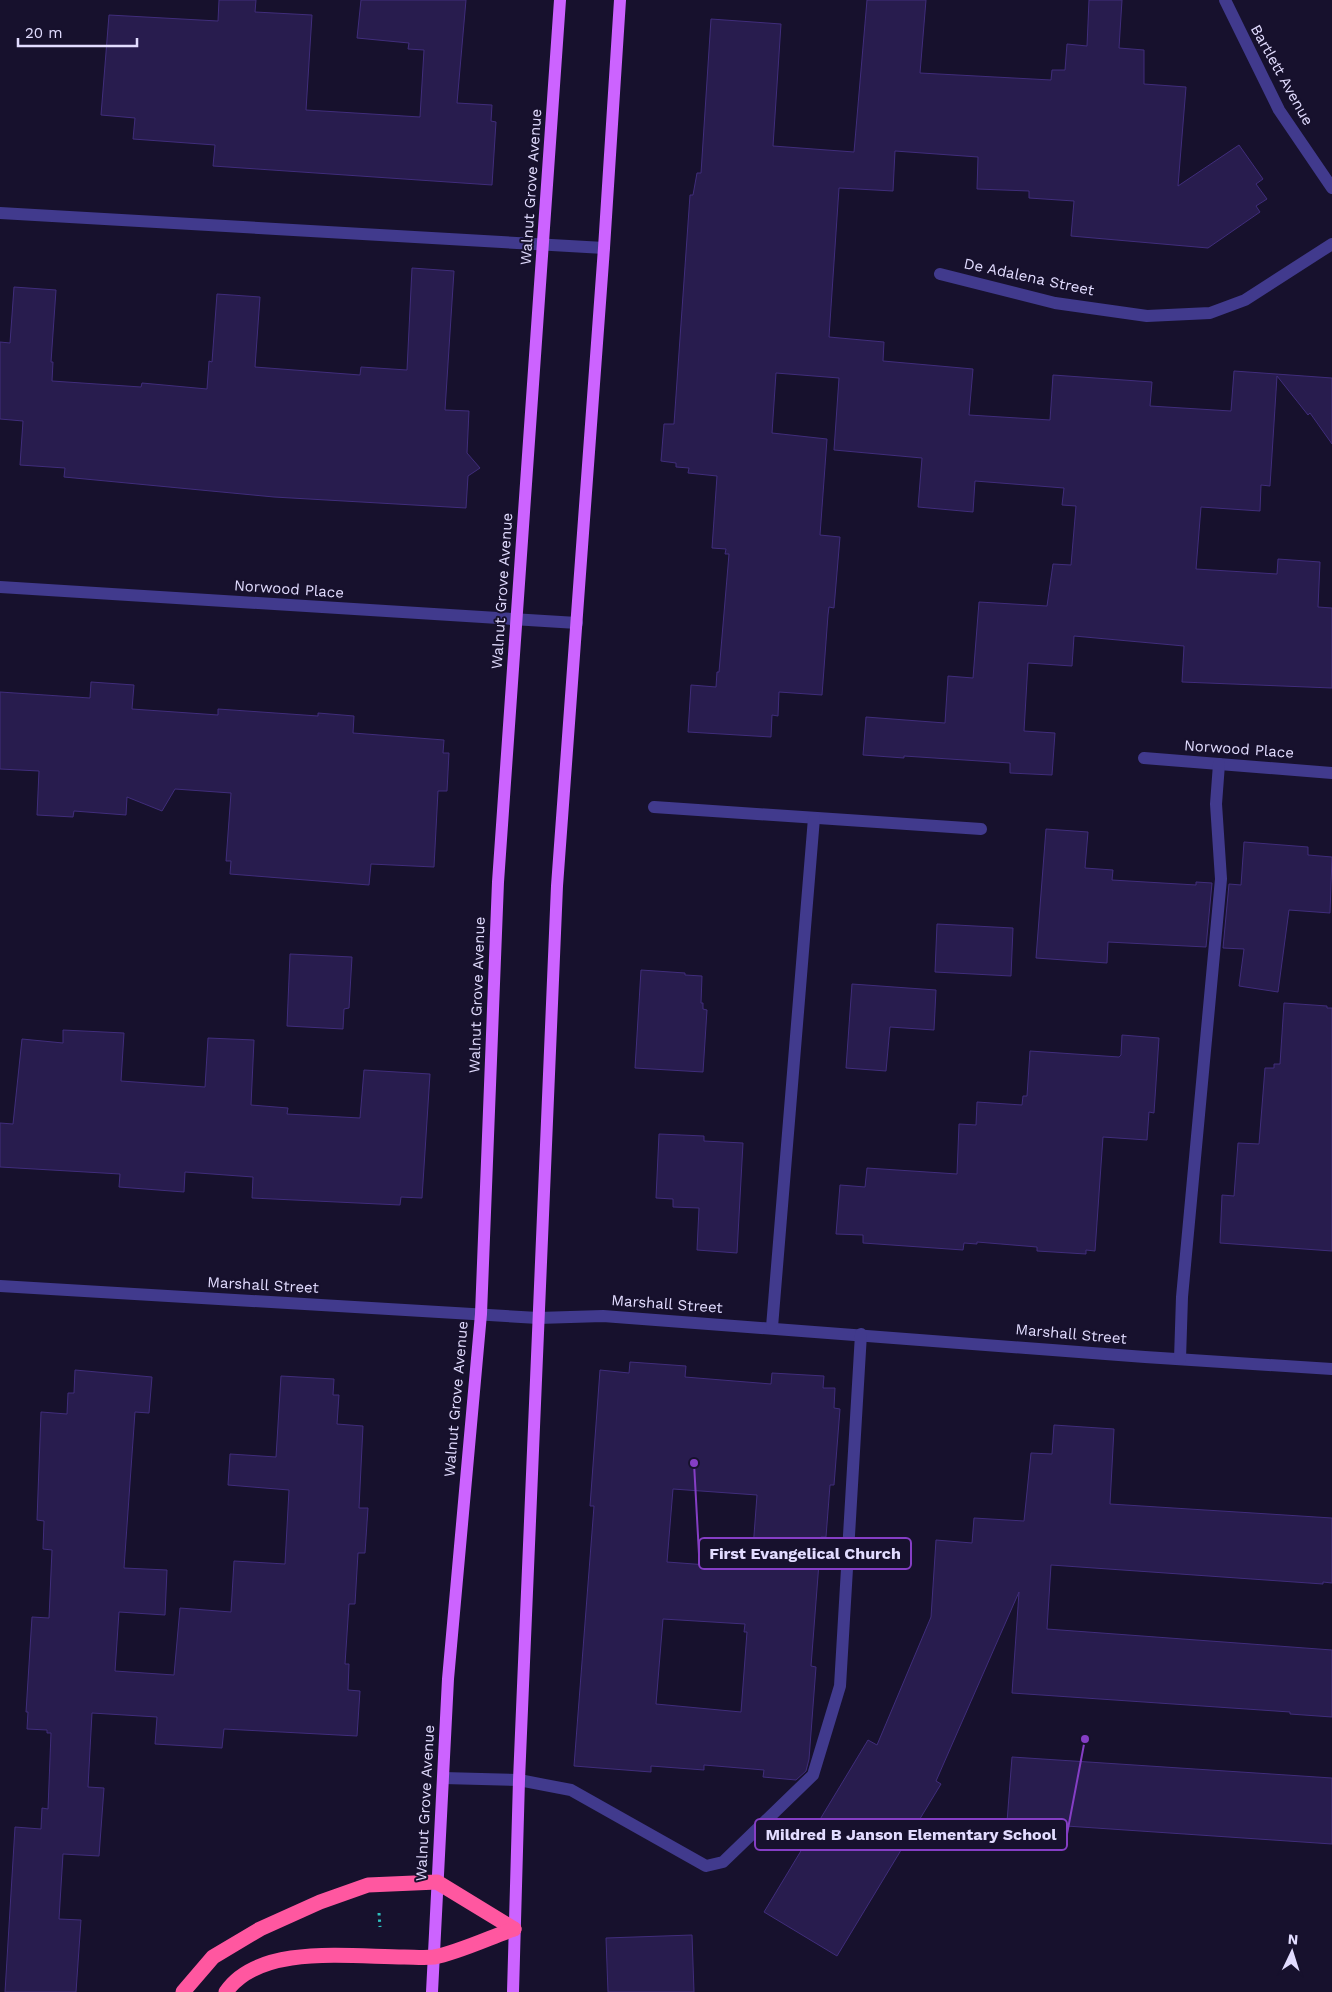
<svg xmlns="http://www.w3.org/2000/svg" width="1332" height="1992" font-family="'Work Sans',sans-serif">
<style>
.building{fill:#281c4e;stroke:#402d7b;fill-rule:evenodd}
.lines{fill:none;stroke-linecap:round;stroke-linejoin:round}
.path{stroke:#2dc2c0;stroke-width:3;stroke-dasharray:2.5 4;stroke-linecap:butt}
.minor{stroke:#413a8d;stroke-width:12}
.major{stroke:#cc63ff;stroke-width:12}
.highway{stroke:#ff57a0;stroke-width:15}
.labels{text-anchor:middle;stroke-width:4;stroke-linejoin:round;paint-order:stroke}
.street-label{font-size:15px;fill:#e2dcff;stroke:#17112d}
.leader{fill:none;stroke:#853ec5;stroke-width:2}
.callout-dot{fill:#853ec5;stroke:#17112d;stroke-width:2}
.callout{fill:#17112d;stroke:#853ec5;stroke-width:2}
.callout-label{font-size:16px;text-anchor:middle;font-weight:bold;fill:#e2dcff}
</style>
<rect width="100%" height="100%" fill="#17112d"/>
<g class="building">
<path d="M 219,0 L 256,0 L 255,12 L 312,15 L 306,110 L 420,117 L 424,50 L 408,49 L 409,43 L 357,38 L 361,0 L 466,0 L 457,103 L 492,105 L 491,121 L 496,122 L 492,185 L 213,166 L 215,145 L 133,139 L 135,118 L 101,115 L 109,15 L 218,21 Z"/>
<path d="M 867,0 L 926,0 L 920,73 L 1051,80 L 1052,70 L 1065,70 L 1067,44 L 1087,46 L 1089,0 L 1122,0 L 1119,48 L 1144,50 L 1144,84 L 1186,87 L 1178,186 L 1239,145 L 1263,179 L 1256,184 L 1267,199 L 1256,206 L 1260,212 L 1208,248 L 1071,236 L 1074,201 L 1029,198 L 1029,191 L 977,189 L 978,157 L 895,151 L 893,191 L 839,188 L 829,337 L 884,342 L 883,361 L 973,369 L 969,415 L 1050,420 L 1053,375 L 1152,382 L 1150,406 L 1231,411 L 1234,371 L 1332,378 L 1332,444 L 1310,413 L 1308,415 L 1277,376 L 1270,486 L 1261,485 L 1260,511 L 1201,507 L 1196,569 L 1277,574 L 1278,559 L 1320,562 L 1318,607 L 1332,608 L 1332,688 L 1182,682 L 1184,646 L 1074,636 L 1072,666 L 1028,663 L 1024,731 L 1055,733 L 1052,775 L 1010,773 L 1010,763 L 904,756 L 904,758 L 863,755 L 866,717 L 945,723 L 948,676 L 973,678 L 979,602 L 1047,606 L 1053,564 L 1071,565 L 1076,506 L 1062,505 L 1064,488 L 975,481 L 973,512 L 918,507 L 922,458 L 834,450 L 839,378 L 776,373 L 772,433 L 827,439 L 820,535 L 840,537 L 834,608 L 829,607 L 828,615 L 822,695 L 779,692 L 778,716 L 772,715 L 771,737 L 688,732 L 691,685 L 716,687 L 717,672 L 719,672 L 729,554 L 725,554 L 726,549 L 712,548 L 717,476 L 688,473 L 689,468 L 676,467 L 676,463 L 661,461 L 664,424 L 674,424 L 690,195 L 693,195 L 697,173 L 701,173 L 711,19 L 781,24 L 773,146 L 854,152 Z"/>
<path d="M 412,268 L 454,271 L 445,410 L 469,411 L 467,453 L 480,468 L 468,476 L 466,508 L 274,497 L 64,477 L 65,468 L 20,465 L 23,421 L 0,419 L 0,342 L 10,343 L 14,287 L 56,290 L 51,362 L 53,362 L 52,381 L 141,387 L 142,383 L 207,389 L 209,361 L 212,362 L 217,294 L 260,297 L 255,367 L 360,375 L 361,367 L 407,370 Z"/>
<path d="M 91,682 L 134,685 L 132,709 L 218,715 L 218,709 L 318,716 L 318,713 L 354,716 L 353,733 L 444,740 L 443,753 L 449,753 L 447,791 L 438,791 L 434,867 L 371,864 L 369,885 L 230,874 L 231,861 L 226,861 L 231,793 L 175,789 L 162,811 L 127,797 L 126,815 L 74,811 L 73,817 L 37,815 L 39,771 L 0,769 L 0,692 L 90,698 Z"/>
<path d="M 1046,829 L 1088,832 L 1085,868 L 1113,870 L 1112,880 L 1196,885 L 1196,882 L 1212,883 L 1206,947 L 1108,942 L 1107,963 L 1036,958 Z"/>
<path d="M 1244,842 L 1308,847 L 1308,855 L 1332,857 L 1330,913 L 1289,910 L 1278,992 L 1239,986 L 1244,949 L 1223,948 L 1229,884 L 1241,885 Z"/>
<path d="M 937,924 L 1013,928 L 1011,976 L 935,972 Z"/>
<path d="M 290,954 L 352,957 L 349,1008 L 344,1009 L 343,1029 L 287,1026 Z"/>
<path d="M 641,970 L 685,973 L 685,975 L 702,976 L 701,1003 L 703,1003 L 703,1009 L 707,1010 L 703,1072 L 635,1068 Z"/>
<path d="M 852,984 L 936,990 L 934,1030 L 890,1027 L 886,1071 L 846,1068 Z"/>
<path d="M 1284,1003 L 1327,1006 L 1327,1008 L 1332,1008 L 1332,1251 L 1220,1243 L 1222,1195 L 1234,1196 L 1238,1143 L 1259,1144 L 1265,1068 L 1274,1068 L 1274,1064 L 1280,1064 Z"/>
<path d="M 63,1030 L 124,1033 L 121,1081 L 205,1087 L 208,1038 L 254,1040 L 251,1105 L 288,1108 L 287,1114 L 360,1118 L 364,1070 L 430,1074 L 422,1198 L 401,1197 L 400,1205 L 252,1198 L 253,1177 L 185,1172 L 184,1192 L 119,1187 L 120,1174 L 0,1167 L 0,1123 L 13,1124 L 22,1039 L 63,1043 Z"/>
<path d="M 1122,1035 L 1159,1038 L 1154,1113 L 1149,1112 L 1147,1140 L 1103,1137 L 1095,1251 L 1086,1250 L 1086,1254 L 1037,1251 L 1037,1247 L 977,1242 L 977,1244 L 964,1243 L 963,1250 L 863,1243 L 863,1235 L 836,1234 L 840,1185 L 865,1187 L 867,1168 L 957,1174 L 959,1124 L 976,1125 L 977,1102 L 1022,1105 L 1023,1096 L 1027,1096 L 1030,1051 L 1119,1057 L 1121,1055 Z"/>
<path d="M 659,1134 L 704,1136 L 704,1141 L 743,1143 L 737,1253 L 697,1250 L 699,1208 L 673,1207 L 673,1199 L 656,1198 Z"/>
<path d="M 630,1362 L 686,1366 L 685,1377 L 771,1384 L 772,1373 L 824,1376 L 823,1388 L 835,1388 L 834,1408 L 840,1409 L 834,1485 L 830,1485 L 826,1537 L 821,1537 L 811,1666 L 816,1667 L 809,1759 L 806,1771 L 796,1780 L 763,1777 L 764,1770 L 704,1765 L 704,1770 L 651,1766 L 651,1772 L 574,1766 L 594,1506 L 590,1506 L 600,1370 L 629,1373 ZM 673,1489 L 757,1495 L 752,1562 L 748,1561 L 748,1568 L 667,1562 ZM 663,1619 L 745,1624 L 744,1632 L 747,1632 L 741,1712 L 656,1704 Z"/>
<path d="M 75,1370 L 152,1377 L 149,1413 L 135,1412 L 124,1568 L 167,1570 L 165,1615 L 119,1612 L 115,1671 L 174,1675 L 180,1608 L 231,1612 L 234,1561 L 285,1564 L 289,1490 L 228,1485 L 230,1454 L 276,1457 L 281,1376 L 334,1379 L 333,1395 L 339,1395 L 337,1424 L 363,1426 L 359,1508 L 368,1508 L 365,1553 L 358,1553 L 355,1604 L 349,1604 L 345,1664 L 349,1664 L 348,1690 L 360,1691 L 357,1736 L 224,1729 L 222,1748 L 155,1744 L 157,1717 L 92,1713 L 88,1787 L 104,1788 L 99,1856 L 63,1854 L 59,1919 L 81,1920 L 76,1992 L 5,1992 L 15,1827 L 41,1829 L 42,1808 L 48,1809 L 51,1733 L 47,1733 L 47,1730 L 27,1729 L 28,1712 L 26,1712 L 32,1617 L 49,1618 L 52,1550 L 43,1549 L 44,1521 L 37,1520 L 41,1412 L 67,1414 L 68,1393 L 74,1393 Z"/>
<path d="M 1054,1425 L 1114,1429 L 1110,1504 L 1332,1518 L 1332,1583 L 1323,1582 L 1323,1584 L 1051,1565 L 1047,1629 L 1332,1650 L 1332,1717 L 1290,1714 L 1290,1712 L 1012,1693 L 1019,1592 L 936,1781 L 941,1784 L 837,1956 L 764,1912 L 868,1740 L 877,1745 L 931,1617 L 936,1540 L 972,1543 L 974,1518 L 1024,1521 L 1031,1453 L 1052,1454 Z"/>
<path d="M 1012,1757 L 1332,1778 L 1332,1844 L 1007,1822 Z"/>
<path d="M 692,1935 L 694,1992 L 608,1992 L 606,1938 Z"/>
</g>
<g class="lines">
<path class="path" d="M 379,1913 L 380,1927"/>
<g class="minor">
<path d="M 1225,0 L 1279,110 L 1332,188"/>
<path d="M 0,213 L 604,248"/>
<path d="M 940,274 L 1055,303 L 1147,316 L 1210,313 L 1245,300 L 1332,244"/>
<path d="M 0,587 L 577,623"/>
<path d="M 1144,758 L 1332,773"/>
<path d="M 654,807 L 981,829"/>
<path d="M 0,1286 L 538,1318 L 603,1316 L 1145,1357 L 1332,1369"/>
<path d="M 772,1327 L 814,818"/>
<path d="M 1180,1359 L 1182,1297 L 1221,879 L 1216,804 L 1219,764"/>
<path d="M 443,1778 L 519,1780 L 571,1790 L 706,1866 L 723,1862 L 813,1775 L 840,1686 L 861,1334"/>
</g>
<g class="major">
<path d="M 432,1992 L 448,1679 L 481,1314 L 498,882 L 560,0"/>
<path d="M 513,1992 L 519,1780 L 557,886 L 604,248 L 620,0"/>
</g>
<g class="highway">
<path d="M 183,1992 L 213,1957 L 260,1929 L 320,1902 L 368,1885 L 437,1882 L 514,1929"/>
<path d="M 226,1992 C 259,1943 353,1957 404,1957 C 413,1957 425,1958 434,1957 C 457,1953 491,1937 514,1929"/>
</g>
</g>
<g class="labels">
<g class="street-label">
<text transform="translate(1282 75) rotate(61)" y="5">Bartlett Avenue</text>
<text transform="translate(531 187) rotate(-86)" y="5">Walnut Grove Avenue</text>
<text transform="translate(1029 277) rotate(12)" y="5">De Adalena Street</text>
<text transform="translate(289 589) rotate(4)" y="5">Norwood Place</text>
<text transform="translate(502 591) rotate(-86)" y="5">Walnut Grove Avenue</text>
<text transform="translate(1239 749) rotate(4)" y="5">Norwood Place</text>
<text transform="translate(477 995) rotate(-88)" y="5">Walnut Grove Avenue</text>
<text transform="translate(263 1285) rotate(3)" y="5">Marshall Street</text>
<text transform="translate(667 1304) rotate(4)" y="5">Marshall Street</text>
<text transform="translate(1071 1334) rotate(5)" y="5">Marshall Street</text>
<text transform="translate(456 1399) rotate(-85)" y="5">Walnut Grove Avenue</text>
<text transform="translate(425 1803) rotate(-87)" y="5">Walnut Grove Avenue</text>
</g>
</g>
<path class="leader" d="M694 1463L699 1554M1085 1739L1067 1834"/>
<g class="callout-dot">
<circle cx="694" cy="1463" r="5"/>
<circle cx="1085" cy="1739" r="5"/>
</g>
<g class="callout">
<rect x="699" y="1538" width="212" height="31" rx="5"/>
<rect x="755" y="1819" width="312" height="31" rx="5"/>
</g>
<g class="callout-label">
<text x="805" y="1559">First Evangelical Church</text>
<text x="911" y="1840">Mildred B Janson Elementary School</text>
</g>
<g transform="translate(1292 1952) rotate(4)" stroke="#17112d" stroke-width="4" paint-order="stroke">
<path d="M0-4L9 19L0 12L-9 19Z" fill="#e2dcff"/>
<text y="-8" font-size="14" font-weight="bold" text-anchor="middle" fill="#e2dcff">N</text>
</g>
<path d="M18 38v8h119v-8" fill="none" stroke="#e2dcff" stroke-width="2.5"/>
<text x="25" y="38" font-size="15" fill="#e2dcff" stroke="#17112d" stroke-width="4" paint-order="stroke">20 m</text>
</svg>
